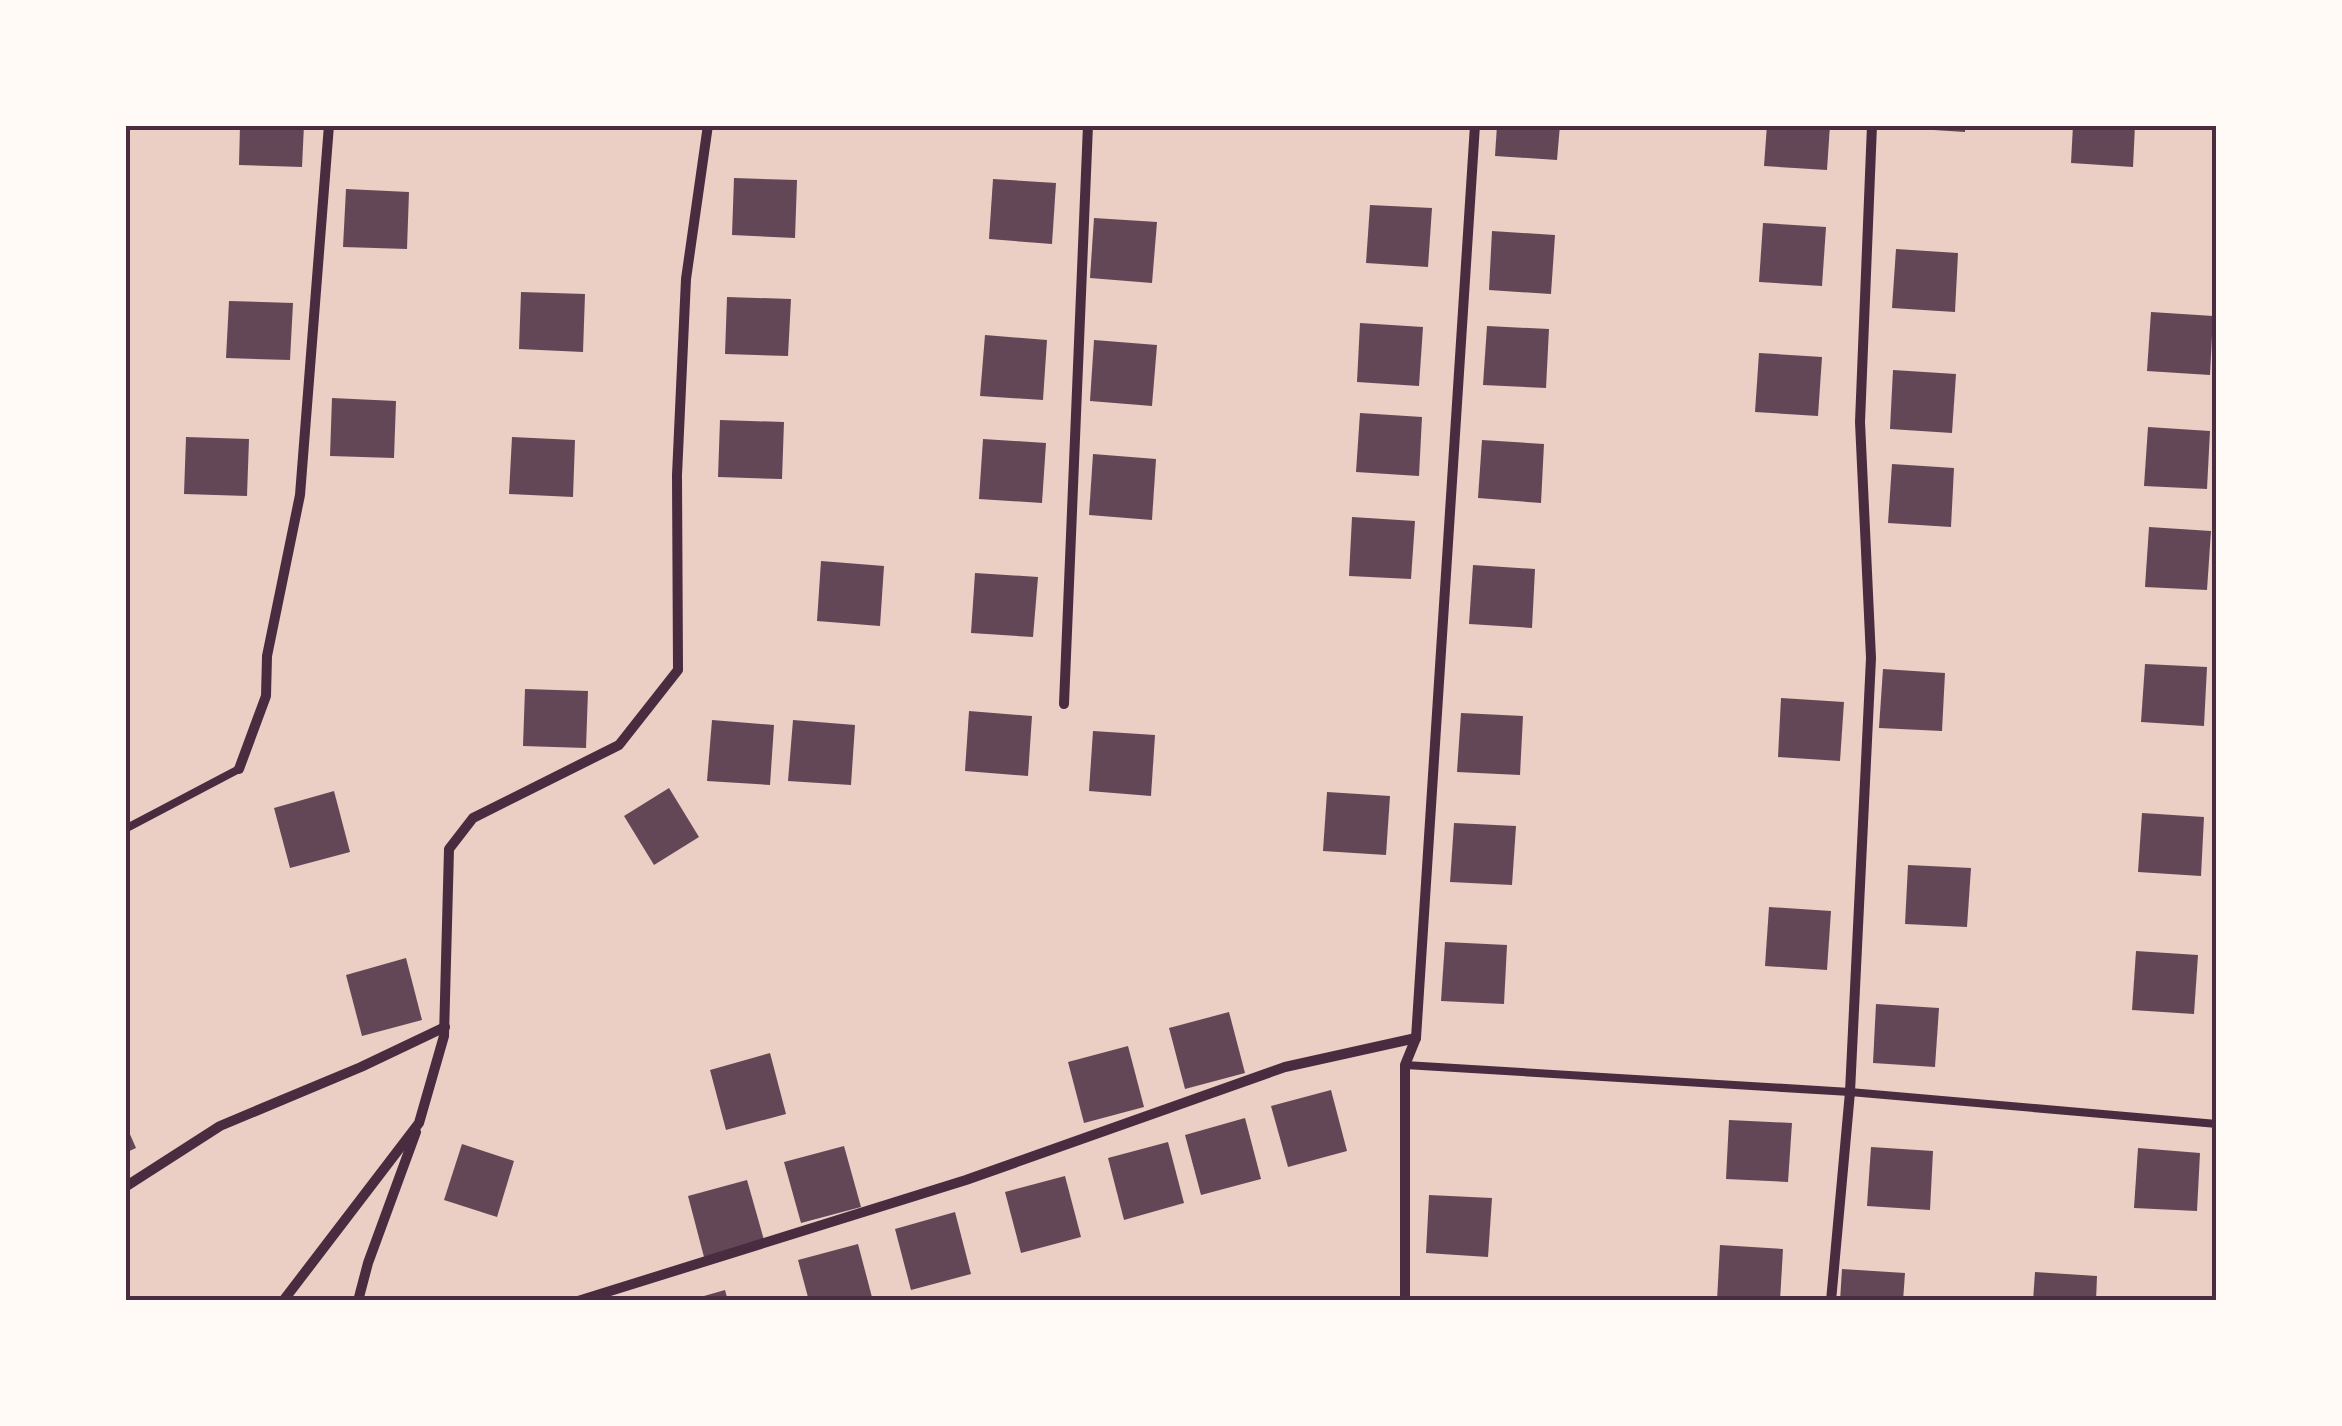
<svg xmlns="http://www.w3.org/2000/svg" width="2342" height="1426" font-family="'Roboto Condensed',sans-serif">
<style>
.green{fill:#ebcfc5}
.building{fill:#644757}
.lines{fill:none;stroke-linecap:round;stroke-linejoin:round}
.service{stroke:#4a2c40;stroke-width:8}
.minor{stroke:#4a2c40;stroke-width:10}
.neatline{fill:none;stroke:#4a2c40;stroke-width:4}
</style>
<rect width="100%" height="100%" fill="#f7e1d7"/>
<rect class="green" x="125" y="125" width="2092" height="1176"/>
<g class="building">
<path d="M 240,125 L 304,125 L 302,167 L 239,165 Z"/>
<path d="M 1497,125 L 1560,125 L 1557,160 L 1495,156 Z"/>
<path d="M 1767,125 L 1830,125 L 1827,170 L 1764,166 Z"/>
<path d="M 1902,125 L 1965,125 L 1965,132 L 1902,128 Z"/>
<path d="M 2073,125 L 2135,125 L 2133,167 L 2071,163 Z"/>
<path d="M 734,178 L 797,180 L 795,238 L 732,235 Z"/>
<path d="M 993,179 L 1056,183 L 1052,244 L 989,239 Z"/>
<path d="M 346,189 L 409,192 L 407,249 L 343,247 Z"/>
<path d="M 1370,205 L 1432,208 L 1428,267 L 1366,263 Z"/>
<path d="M 1094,218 L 1157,222 L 1152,283 L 1090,278 Z"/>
<path d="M 1763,223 L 1826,227 L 1822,286 L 1759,282 Z"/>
<path d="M 1492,231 L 1555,235 L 1551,294 L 1489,290 Z"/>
<path d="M 1896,249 L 1958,253 L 1955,312 L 1892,308 Z"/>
<path d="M 521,292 L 585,294 L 583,352 L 519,349 Z"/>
<path d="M 727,297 L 791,299 L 788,356 L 725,354 Z"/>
<path d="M 229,301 L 293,303 L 290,360 L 226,358 Z"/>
<path d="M 2151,312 L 2213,316 L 2210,375 L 2147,371 Z"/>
<path d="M 1360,323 L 1423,327 L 1419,386 L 1357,382 Z"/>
<path d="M 1487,326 L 1549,329 L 1546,388 L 1483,385 Z"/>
<path d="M 985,335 L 1047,340 L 1043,400 L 980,396 Z"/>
<path d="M 1094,340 L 1157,345 L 1152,406 L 1090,401 Z"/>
<path d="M 1759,353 L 1822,357 L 1818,416 L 1755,412 Z"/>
<path d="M 1893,370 L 1956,374 L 1952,433 L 1890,429 Z"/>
<path d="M 332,398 L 396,401 L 394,458 L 330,456 Z"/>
<path d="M 1360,413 L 1422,417 L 1419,476 L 1356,472 Z"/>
<path d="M 720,420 L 784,422 L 782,479 L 718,477 Z"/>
<path d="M 2148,427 L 2210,431 L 2207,489 L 2144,486 Z"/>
<path d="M 186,437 L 249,439 L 247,496 L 184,494 Z"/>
<path d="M 512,437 L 575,440 L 573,497 L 509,494 Z"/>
<path d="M 983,439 L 1046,443 L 1042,503 L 979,499 Z"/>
<path d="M 1482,440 L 1544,444 L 1541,503 L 1478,498 Z"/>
<path d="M 1093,454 L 1156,459 L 1152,520 L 1089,515 Z"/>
<path d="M 1892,464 L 1954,468 L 1951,527 L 1888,523 Z"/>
<path d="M 1352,517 L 1415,521 L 1411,579 L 1349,576 Z"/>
<path d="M 2149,527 L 2211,531 L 2207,590 L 2145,587 Z"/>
<path d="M 821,561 L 884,566 L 880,626 L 817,621 Z"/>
<path d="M 1473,565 L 1535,569 L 1532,628 L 1469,624 Z"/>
<path d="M 975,573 L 1038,577 L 1033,637 L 971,633 Z"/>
<path d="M 2145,664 L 2207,667 L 2204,726 L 2141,722 Z"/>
<path d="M 1883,669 L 1945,673 L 1942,731 L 1879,728 Z"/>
<path d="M 525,689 L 588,691 L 586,748 L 523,746 Z"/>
<path d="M 1781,698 L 1844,702 L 1840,761 L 1778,757 Z"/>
<path d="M 969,711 L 1032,716 L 1028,776 L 965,771 Z"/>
<path d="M 1461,713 L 1523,716 L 1520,775 L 1457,772 Z"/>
<path d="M 712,720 L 774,725 L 770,785 L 707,781 Z"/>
<path d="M 793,720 L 855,725 L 851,785 L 788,781 Z"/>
<path d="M 1093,731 L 1155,735 L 1151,796 L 1089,791 Z"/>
<path d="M 669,788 L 699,837 L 654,865 L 624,816 Z"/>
<path d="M 334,791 L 350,852 L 290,868 L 274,808 Z"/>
<path d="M 1327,792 L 1390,796 L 1386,855 L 1323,851 Z"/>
<path d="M 2142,813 L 2204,817 L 2201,876 L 2138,872 Z"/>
<path d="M 1454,823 L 1516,826 L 1512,885 L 1450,882 Z"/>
<path d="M 1908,865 L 1971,868 L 1967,927 L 1905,924 Z"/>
<path d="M 1769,907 L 1831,911 L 1827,970 L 1765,966 Z"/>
<path d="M 1445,942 L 1507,945 L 1504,1004 L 1441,1001 Z"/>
<path d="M 2136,951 L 2198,955 L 2194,1014 L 2132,1010 Z"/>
<path d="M 406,958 L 422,1020 L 362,1036 L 346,975 Z"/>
<path d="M 1876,1004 L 1939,1008 L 1935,1067 L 1873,1063 Z"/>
<path d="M 1229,1012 L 1245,1073 L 1185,1089 L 1169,1028 Z"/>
<path d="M 1128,1046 L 1144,1107 L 1084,1123 L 1068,1062 Z"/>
<path d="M 770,1053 L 786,1114 L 726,1130 L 710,1070 Z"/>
<path d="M 1331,1090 L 1347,1151 L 1288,1167 L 1271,1106 Z"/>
<path d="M 1245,1118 L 1261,1179 L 1201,1195 L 1185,1135 Z"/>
<path d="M 1729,1120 L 1792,1123 L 1788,1182 L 1726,1179 Z"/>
<path d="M 125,1123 L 136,1148 L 125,1153 Z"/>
<path d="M 1168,1142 L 1184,1203 L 1124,1220 L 1108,1158 Z"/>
<path d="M 462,1144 L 514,1161 L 497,1217 L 444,1200 Z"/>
<path d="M 844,1146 L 861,1207 L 801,1223 L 784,1162 Z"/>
<path d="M 1871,1147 L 1933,1151 L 1930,1210 L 1867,1206 Z"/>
<path d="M 2138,1148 L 2200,1153 L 2197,1211 L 2134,1208 Z"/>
<path d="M 1065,1176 L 1081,1237 L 1021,1253 L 1005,1192 Z"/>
<path d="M 747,1180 L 764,1240 L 704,1257 L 688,1196 Z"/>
<path d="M 1429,1195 L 1492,1198 L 1488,1257 L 1426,1253 Z"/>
<path d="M 955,1212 L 971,1274 L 911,1290 L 895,1229 Z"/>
<path d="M 858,1244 L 873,1301 L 809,1301 L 798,1260 Z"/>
<path d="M 1720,1245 L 1783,1249 L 1780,1301 L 1717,1301 Z"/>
<path d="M 1842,1269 L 1905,1273 L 1903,1301 L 1840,1301 Z"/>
<path d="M 2035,1272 L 2097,1276 L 2096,1301 L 2033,1301 Z"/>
<path d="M 725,1290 L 728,1301 L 690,1301 L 690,1300 Z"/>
</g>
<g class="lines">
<g class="service">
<path d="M 125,829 L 239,769"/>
<path d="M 1405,1065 L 1850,1092 L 2217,1124"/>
</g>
<g class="minor">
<path d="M 1064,704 L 1088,125"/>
<path d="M 239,769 L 266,696 L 267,656 L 300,495 L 329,125"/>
<path d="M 125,1187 L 220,1126 L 361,1067 L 445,1027"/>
<path d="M 283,1301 L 419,1123 L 444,1036 L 449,849 L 473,818 L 619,745 L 678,670 L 677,475 L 686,279 L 708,125"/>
<path d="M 358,1301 L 368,1263 L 416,1132"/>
<path d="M 578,1301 L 966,1180 L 1285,1067 L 1416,1038"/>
<path d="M 1405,1301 L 1405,1065 L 1416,1038 L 1475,125"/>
<path d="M 1831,1301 L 1850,1092 L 1871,658 L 1860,422 L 1872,125"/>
</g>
</g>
<rect width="2342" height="1426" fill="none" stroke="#fffaf5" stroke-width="255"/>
<rect x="128" y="128" width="2086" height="1170" class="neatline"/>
</svg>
